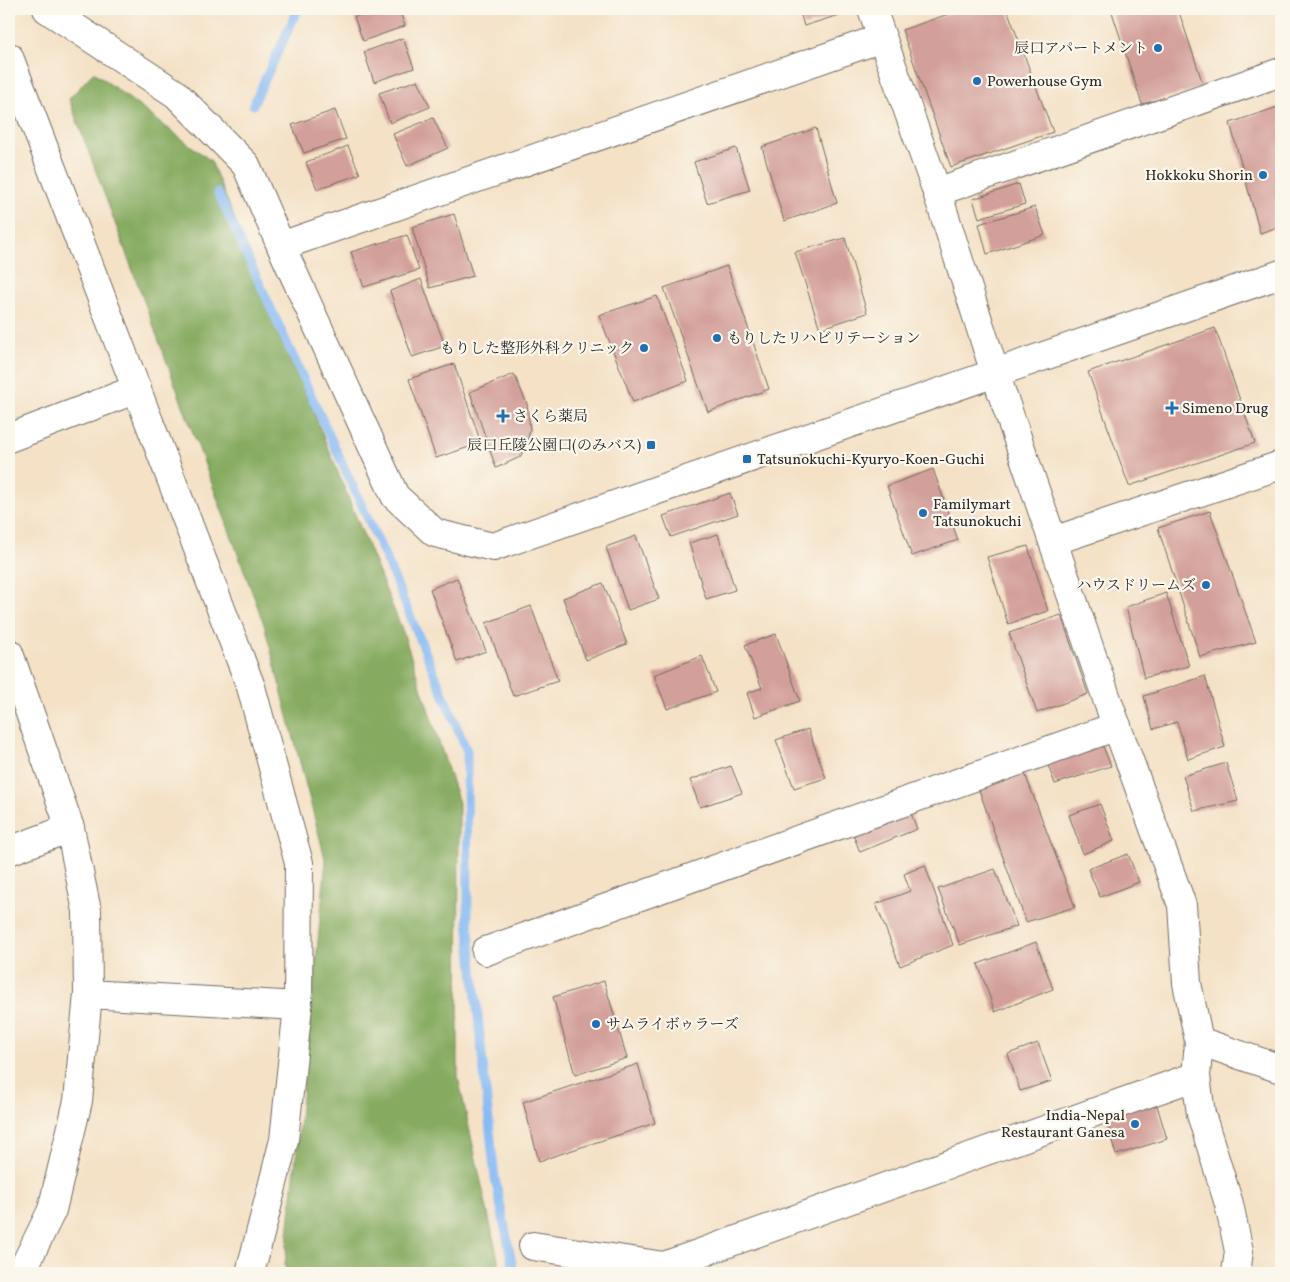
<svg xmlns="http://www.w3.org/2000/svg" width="1290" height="1282" font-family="Vollkorn,'Noto Serif JP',serif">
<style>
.forest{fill:#86ab60;stroke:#586b46}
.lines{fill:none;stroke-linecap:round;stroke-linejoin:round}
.stream{stroke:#87baf4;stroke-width:9}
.building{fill:#d39f9a}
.minor-casing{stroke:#716b61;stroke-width:30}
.minor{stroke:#fff;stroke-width:28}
.poi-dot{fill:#1f6fb2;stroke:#fbf7ec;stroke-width:2}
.labels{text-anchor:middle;stroke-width:4.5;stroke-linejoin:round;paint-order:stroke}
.poi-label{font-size:15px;fill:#2b2b2b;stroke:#fbf7ec;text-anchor:start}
</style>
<rect width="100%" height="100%" fill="#fbf7ec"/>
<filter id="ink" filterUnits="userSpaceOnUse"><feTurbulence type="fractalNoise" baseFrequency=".02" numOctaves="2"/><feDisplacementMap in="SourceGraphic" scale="10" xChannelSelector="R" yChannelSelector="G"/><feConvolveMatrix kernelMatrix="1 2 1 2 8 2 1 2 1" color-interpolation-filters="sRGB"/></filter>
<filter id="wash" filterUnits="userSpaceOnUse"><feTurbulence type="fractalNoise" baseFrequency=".0096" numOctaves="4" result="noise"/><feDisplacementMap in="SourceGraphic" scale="20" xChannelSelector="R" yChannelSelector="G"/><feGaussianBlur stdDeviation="1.12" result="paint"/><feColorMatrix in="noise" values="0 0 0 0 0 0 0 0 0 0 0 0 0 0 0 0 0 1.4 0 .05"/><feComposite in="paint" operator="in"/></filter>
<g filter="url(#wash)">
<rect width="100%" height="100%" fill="#f4e1c6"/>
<path class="forest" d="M 94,72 L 211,161 L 403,632 L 459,803 L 458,1077 L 501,1273 L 286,1273 L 285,1265 L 326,862 L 264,624 L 69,99 Z"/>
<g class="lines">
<g class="stream">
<path d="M 253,105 L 298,9"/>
<path d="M 218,193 L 385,556 L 467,751 L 468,921 L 495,1178 L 514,1273"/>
</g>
</g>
<g id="blocks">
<g class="building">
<path d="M 375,9 L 399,9 L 405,26 L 363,41 L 354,17 Z"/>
<path d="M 799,9 L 858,9 L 804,26 Z"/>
<path d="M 963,9 L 1007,9 L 1053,132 L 951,167 L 902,30 Z"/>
<path d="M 1111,9 L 1178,9 L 1204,87 L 1142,104 Z"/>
<path d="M 403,38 L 414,68 L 374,82 L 364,52 Z"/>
<path d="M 418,80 L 430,107 L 390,123 L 379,93 Z"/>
<path d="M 1281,106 L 1281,226 L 1260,233 L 1230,123 Z"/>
<path d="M 335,110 L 346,139 L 304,153 L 292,125 Z"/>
<path d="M 433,118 L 448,148 L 407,166 L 393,134 Z"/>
<path d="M 816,128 L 837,203 L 784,221 L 762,147 Z"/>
<path d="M 348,146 L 360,174 L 317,189 L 306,162 Z"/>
<path d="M 736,148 L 750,190 L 707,203 L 694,162 Z"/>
<path d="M 1019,184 L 1025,204 L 979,218 L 973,199 Z"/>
<path d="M 1035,207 L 1045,235 L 987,254 L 979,224 Z"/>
<path d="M 454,214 L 473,276 L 430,288 L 412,227 Z"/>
<path d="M 407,235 L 419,270 L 364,287 L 351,252 Z"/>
<path d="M 845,238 L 867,313 L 820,329 L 795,252 Z"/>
<path d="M 727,266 L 769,389 L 708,412 L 664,288 Z"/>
<path d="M 421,279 L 445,346 L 412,357 L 390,291 Z"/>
<path d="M 657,296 L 688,381 L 633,402 L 599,315 Z"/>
<path d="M 1215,328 L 1255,443 L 1129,486 L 1088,372 Z"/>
<path d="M 454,364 L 481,443 L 436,458 L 409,379 Z"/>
<path d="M 514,374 L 527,404 L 530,429 L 527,445 L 520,457 L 496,468 L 470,392 Z"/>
<path d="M 933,469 L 958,540 L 912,556 L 887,486 Z"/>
<path d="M 730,493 L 738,514 L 671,537 L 663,516 Z"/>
<path d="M 1210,511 L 1256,642 L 1200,657 L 1158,528 Z"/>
<path d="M 718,534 L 735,590 L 706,599 L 689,543 Z"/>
<path d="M 636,536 L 659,599 L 628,610 L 606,547 Z"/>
<path d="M 1028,546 L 1048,611 L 1008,624 L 987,557 Z"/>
<path d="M 457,578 L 486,651 L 457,662 L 430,589 Z"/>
<path d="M 603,583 L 627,644 L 586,660 L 563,598 Z"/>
<path d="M 1166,593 L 1189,666 L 1144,678 L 1126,607 Z"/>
<path d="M 531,606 L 558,681 L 513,696 L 486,623 Z"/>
<path d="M 1061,615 L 1088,694 L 1037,713 L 1009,633 Z"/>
<path d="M 776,634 L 800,701 L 755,717 L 747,693 L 762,688 L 745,645 Z"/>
<path d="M 702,656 L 716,692 L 667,709 L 654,675 Z"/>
<path d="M 1205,676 L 1225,747 L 1188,759 L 1177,722 L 1153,729 L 1144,696 Z"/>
<path d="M 808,729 L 826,778 L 794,788 L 776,740 Z"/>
<path d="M 1099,737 L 1111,766 L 1055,784 L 1045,757 Z"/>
<path d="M 1226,763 L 1238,801 L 1194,811 L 1183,776 Z"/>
<path d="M 731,766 L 742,793 L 700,807 L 690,780 Z"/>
<path d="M 1024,771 L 1075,907 L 1026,922 L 978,787 Z"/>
<path d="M 1100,804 L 1114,841 L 1083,854 L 1069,815 Z"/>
<path d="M 909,808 L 917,829 L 860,852 L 851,829 Z"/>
<path d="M 1128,854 L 1139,882 L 1100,897 L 1088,869 Z"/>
<path d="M 925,865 L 953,945 L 900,966 L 876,904 L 910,891 L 904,874 Z"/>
<path d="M 995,869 L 1017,926 L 960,945 L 938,889 Z"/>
<path d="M 1036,942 L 1053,989 L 995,1012 L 978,964 Z"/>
<path d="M 604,981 L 627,1058 L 575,1075 L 553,997 Z"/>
<path d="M 1038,1043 L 1052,1081 L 1020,1091 L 1008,1054 Z"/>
<path d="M 638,1064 L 655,1123 L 539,1161 L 523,1102 Z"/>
<path d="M 1153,1092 L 1167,1139 L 1116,1155 L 1103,1109 Z"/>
</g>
</g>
</g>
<g filter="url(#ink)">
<use href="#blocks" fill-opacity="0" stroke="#716b61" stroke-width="1"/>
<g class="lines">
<defs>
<g id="minor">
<path d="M 47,9 L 176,94 L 246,165 L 281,246 L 395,496 L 435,533 L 493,547 L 1281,274"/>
<path d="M 872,9 L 937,192 L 995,373 L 1109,705 L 1182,905 L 1187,983 L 1199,1041 L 1196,1076 L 1201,1114 L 1229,1204 L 1239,1251 L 1236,1273"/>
<path d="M 9,57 L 251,687 L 299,863 L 298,1006 L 284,1140 L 250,1273"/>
<path d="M 937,192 L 1281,72"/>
<path d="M 281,246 L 882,38"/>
<path d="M 9,438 L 137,389"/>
<path d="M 1053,541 L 1281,465"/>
<path d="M 9,653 L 70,828 L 87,911 L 88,994 L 78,1101 L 52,1210 L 21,1273"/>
<path d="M 9,851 L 70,828"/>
<path d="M 486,951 L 1117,726"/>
<path d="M 88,994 L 298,1006"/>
<path d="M 1199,1041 L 1281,1069"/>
<path d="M 533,1246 L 664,1266 L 1196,1076"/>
</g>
</defs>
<use href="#minor" class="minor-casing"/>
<use href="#minor" class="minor"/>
</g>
</g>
<g class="poi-dot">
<circle cx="1158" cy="48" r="5"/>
<circle cx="977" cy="81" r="5"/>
<circle cx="1263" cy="175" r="5"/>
<circle cx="717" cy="338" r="5"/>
<circle cx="644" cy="348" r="5"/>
<path d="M1169.5 400.5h5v5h5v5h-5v5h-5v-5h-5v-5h5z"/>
<path d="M500.5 408.5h5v5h5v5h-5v5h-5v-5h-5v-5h5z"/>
<rect x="646" y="440" width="10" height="10" rx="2.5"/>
<rect x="742" y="454" width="10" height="10" rx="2.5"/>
<circle cx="923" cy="513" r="5"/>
<circle cx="1206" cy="585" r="5"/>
<circle cx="596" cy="1024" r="5"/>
<circle cx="1135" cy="1124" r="5"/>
</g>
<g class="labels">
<g class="poi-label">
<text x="1148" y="53" text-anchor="end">辰口アパートメント</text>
<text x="987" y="86">Powerhouse Gym</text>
<text x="1253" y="180" text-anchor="end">Hokkoku Shorin</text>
<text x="727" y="343">もりしたリハビリテーション</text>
<text x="634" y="353" text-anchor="end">もりした整形外科クリニック</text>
<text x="1182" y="413">Simeno Drug</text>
<text x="513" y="421">さくら薬局</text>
<text x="641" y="450" text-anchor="end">辰口丘陵公園口(のみバス)</text>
<text x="757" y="464">Tatsunokuchi-Kyuryo-Koen-Guchi</text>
<text x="933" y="509">Familymart<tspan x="933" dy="17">Tatsunokuchi</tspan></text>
<text x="1196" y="590" text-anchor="end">ハウスドリームズ</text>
<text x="606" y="1029">サムライボゥラーズ</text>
<text x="1125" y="1120" text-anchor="end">India-Nepal<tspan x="1125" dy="17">Restaurant Ganesa</tspan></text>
</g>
</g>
<rect width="1290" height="1282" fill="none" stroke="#fbf7ec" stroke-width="30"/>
</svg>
